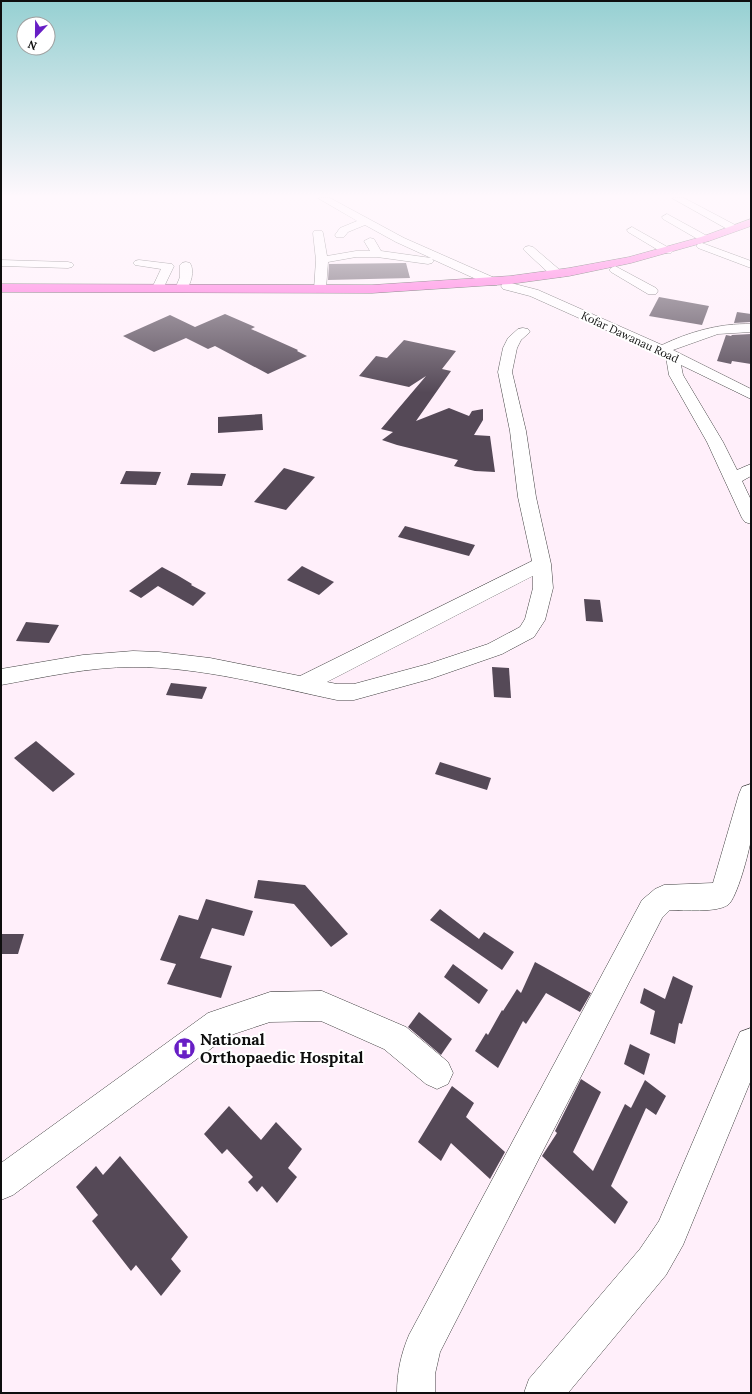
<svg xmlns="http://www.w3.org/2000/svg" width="752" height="1394" font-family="Lora,serif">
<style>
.building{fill:#554957}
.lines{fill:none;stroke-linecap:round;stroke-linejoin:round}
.minor-casing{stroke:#414141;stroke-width:1}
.major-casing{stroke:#1f1f1f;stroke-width:1}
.minor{fill:#fff;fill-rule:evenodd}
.major{fill:#ff5fd8;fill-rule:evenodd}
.labels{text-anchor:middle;stroke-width:4;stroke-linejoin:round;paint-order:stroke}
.far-street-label{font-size:11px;fill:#0e0e0e;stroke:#fff}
.near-poi-label{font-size:16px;font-weight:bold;fill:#0e0e0e;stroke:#fff;text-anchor:start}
</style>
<rect width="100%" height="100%" fill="#ffeffa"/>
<g class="building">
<path d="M 406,263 L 410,278 L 328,280 L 329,264 Z"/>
<path d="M 659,297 L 709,306 L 702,325 L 649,316 Z"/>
<path d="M 737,312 L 751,314 L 751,322 L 734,323 Z"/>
<path d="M 225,314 L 255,327 L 251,329 L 298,350 L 297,351 L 307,356 L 268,374 L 215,346 L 208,349 L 186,338 L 154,352 L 123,336 L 170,315 L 195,327 Z"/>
<path d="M 751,334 L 751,364 L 732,361 L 731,364 L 717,361 L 726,335 L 731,336 L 732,335 Z"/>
<path d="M 404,340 L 456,351 L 442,369 L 451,371 L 416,421 L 449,408 L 469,416 L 472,411 L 483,409 L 483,420 L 474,435 L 490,436 L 495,472 L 475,471 L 454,466 L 458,460 L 397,445 L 382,440 L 393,432 L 381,429 L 426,376 L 409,387 L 359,376 L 376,356 L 387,358 Z"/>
<path d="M 262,414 L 263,430 L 218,433 L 218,417 Z"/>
<path d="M 284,468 L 315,477 L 286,510 L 254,502 Z"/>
<path d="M 126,471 L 161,472 L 156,485 L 120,484 Z"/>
<path d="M 191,473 L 226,474 L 222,486 L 187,485 Z"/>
<path d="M 405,526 L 475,545 L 469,556 L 398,537 Z"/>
<path d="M 302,566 L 334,582 L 319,595 L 287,580 Z"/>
<path d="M 162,567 L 177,575 L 192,584 L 191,585 L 206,593 L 193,606 L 158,586 L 141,598 L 129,591 Z"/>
<path d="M 584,599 L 600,600 L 603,622 L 586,621 Z"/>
<path d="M 26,622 L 59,625 L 49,643 L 16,641 Z"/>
<path d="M 492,667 L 509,668 L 511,698 L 494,697 Z"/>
<path d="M 171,683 L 207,687 L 202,699 L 166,695 Z"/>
<path d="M 36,741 L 75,774 L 53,792 L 14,758 Z"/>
<path d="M 440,762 L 491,778 L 487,790 L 435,774 Z"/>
<path d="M 258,880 L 305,885 L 348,934 L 331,947 L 294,904 L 254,898 Z"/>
<path d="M 206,899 L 253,911 L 244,936 L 212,928 L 200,958 L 232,966 L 221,998 L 167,984 L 176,964 L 160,960 L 179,915 L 198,920 Z"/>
<path d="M 440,909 L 479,939 L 484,932 L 514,952 L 502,970 L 430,920 Z"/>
<path d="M 1,934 L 24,934 L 18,954 L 1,954 Z"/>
<path d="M 535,962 L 591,993 L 580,1012 L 546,993 L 526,1024 L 523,1021 L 498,1068 L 475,1051 L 486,1033 L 488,1035 L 502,1010 L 503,1011 L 517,989 L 521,993 Z"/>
<path d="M 453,964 L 488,990 L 479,1004 L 444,977 Z"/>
<path d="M 673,976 L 693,986 L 682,1024 L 679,1023 L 675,1044 L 650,1034 L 655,1011 L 640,1003 L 644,988 L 665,999 Z"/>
<path d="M 419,1012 L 452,1039 L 441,1055 L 408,1027 Z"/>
<path d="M 630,1044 L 650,1054 L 644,1075 L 624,1064 Z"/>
<path d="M 581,1079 L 601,1092 L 573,1152 L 593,1171 L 625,1104 L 631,1108 L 645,1080 L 666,1096 L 656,1115 L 646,1108 L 611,1186 L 628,1202 L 615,1224 L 542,1156 L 557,1133 L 555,1131 Z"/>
<path d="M 452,1086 L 474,1103 L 466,1117 L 505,1152 L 490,1179 L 451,1143 L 441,1161 L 418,1142 Z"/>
<path d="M 229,1106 L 261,1140 L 276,1122 L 302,1149 L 288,1168 L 297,1177 L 277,1203 L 262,1186 L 257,1192 L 248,1182 L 253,1177 L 227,1149 L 222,1154 L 204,1134 Z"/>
<path d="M 120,1156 L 188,1237 L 171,1259 L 181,1271 L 161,1296 L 136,1265 L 131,1271 L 92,1221 L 98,1215 L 76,1187 L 96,1166 L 103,1175 Z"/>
</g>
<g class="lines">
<defs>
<g id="minor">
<path d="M 318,198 L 330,198 L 404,238 L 497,279 L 499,282 L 497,285 L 489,285 L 432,259 L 434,261 L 432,263 L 428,264 L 377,257 L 356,257 L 328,262 L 326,289 L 324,292 L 316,292 L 314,289 L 316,260 L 313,233 L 314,231 L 322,231 L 323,233 L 327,256 L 356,251 L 370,251 L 364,241 L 370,238 L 374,239 L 381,251 L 431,258 L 396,242 L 365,225 L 348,232 L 344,237 L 336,237 L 335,235 L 340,228 L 357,221 Z"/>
<path d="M 672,198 L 684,198 L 737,226 L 738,228 L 733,231 L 729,230 Z"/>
<path d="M 667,214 L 709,237 L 711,239 L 709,241 L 701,241 L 663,219 L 662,217 Z"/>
<path d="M 632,227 L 671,249 L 673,251 L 671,253 L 663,253 L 628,232 L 627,230 Z"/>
<path d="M 702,243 L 751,261 L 751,268 L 698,248 L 696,246 L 698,244 Z"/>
<path d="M 529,246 L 533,247 L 561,271 L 563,274 L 561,277 L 553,277 L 525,251 L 523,249 L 525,247 Z"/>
<path d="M 1,260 L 68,262 L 72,263 L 74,265 L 72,267 L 68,268 L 1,266 Z"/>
<path d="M 139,260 L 172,264 L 174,266 L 162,291 L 154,291 L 152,288 L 161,269 L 135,265 L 133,263 L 135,261 Z"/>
<path d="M 186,262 L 190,263 C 195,271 191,284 185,292 L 177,292 L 175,289 L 180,277 L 180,265 L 182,263 Z"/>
<path d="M 615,266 L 656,288 L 658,291 L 656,294 L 648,294 L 611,272 L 609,270 L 611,268 Z"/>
<path d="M 507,282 L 538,290 L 662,345 C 689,332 720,323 751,324 L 751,332 L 718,334 L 673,350 L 751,389 L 751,399 L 681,365 L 683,375 L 723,442 L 737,470 L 751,464 L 751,476 L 742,481 L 751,500 L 751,524 L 745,522 L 742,518 L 707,442 L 669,375 L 666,357 L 530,296 L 503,289 L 501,286 L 503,283 Z"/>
<path d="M 523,328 L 528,329 L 530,332 L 521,340 L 517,348 L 512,372 L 526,431 L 536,497 L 551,564 L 553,588 L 545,620 L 534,637 L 502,654 L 430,679 L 354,700 L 337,700 C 270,686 203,667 133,667 C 89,667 45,677 1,685 L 1,669 L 83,655 L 133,651 L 159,652 L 210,658 L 300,676 L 532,561 L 518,497 L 510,431 L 498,372 L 503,348 L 508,338 L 518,329 ZM 533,576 L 533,588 L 525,619 L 520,627 L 488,644 L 428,664 L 354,684 L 337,684 L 327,682 Z"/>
<path d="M 751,784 C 751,802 752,821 751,839 C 749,852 737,898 728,905 C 716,913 684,910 670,910 L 662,918 L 440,1352 L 435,1374 L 435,1393 L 397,1393 C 397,1372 401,1354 409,1335 L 642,900 L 655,889 L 664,885 L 713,883 L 739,794 L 742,787 Z"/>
<path d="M 322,991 L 406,1027 L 448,1062 L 453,1073 L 448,1084 L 437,1089 L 426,1084 L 384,1049 L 321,1021 L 270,1022 L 228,1036 L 13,1195 L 1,1200 L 1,1163 L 208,1013 L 270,992 Z"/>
<path d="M 751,1028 L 751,1080 L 683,1245 L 666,1275 L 568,1393 L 524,1393 L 529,1379 L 640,1249 L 659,1221 L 740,1032 Z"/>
</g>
<path id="major" d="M 751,219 L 751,226 L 709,241 L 631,263 L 569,276 L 510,284 L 372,293 L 1,292 L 1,284 L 372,285 L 510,276 L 569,268 L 629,257 L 701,237 Z"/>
</defs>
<use href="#minor" class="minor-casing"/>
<use href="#major" class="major-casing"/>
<use href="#minor" class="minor"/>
<use href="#major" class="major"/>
</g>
<linearGradient id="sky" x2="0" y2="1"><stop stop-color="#96d0d2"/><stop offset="0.5" stop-color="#fff8fd"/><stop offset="1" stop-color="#fff8fd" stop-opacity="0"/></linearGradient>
<rect width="752" height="393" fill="url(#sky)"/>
<defs>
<symbol id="hospital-disc" viewBox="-11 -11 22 22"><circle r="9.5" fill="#671ec5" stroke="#fff"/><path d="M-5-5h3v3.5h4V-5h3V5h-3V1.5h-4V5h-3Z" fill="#fff"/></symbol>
</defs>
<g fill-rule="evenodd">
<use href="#hospital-disc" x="172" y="1036" width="25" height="25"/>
</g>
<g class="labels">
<g class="far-street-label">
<text transform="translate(630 337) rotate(25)" y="4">Kofar Dawanau Road</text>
</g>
<g class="near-poi-label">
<text x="200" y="1045">National<tspan x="200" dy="18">Orthopaedic Hospital</tspan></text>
</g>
</g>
<rect width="752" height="1394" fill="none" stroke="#0e0e0e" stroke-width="4"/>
<g transform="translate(36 36) rotate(202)"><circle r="19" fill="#ffffff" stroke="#9f9f9f"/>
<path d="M0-3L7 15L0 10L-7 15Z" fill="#671ec5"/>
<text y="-6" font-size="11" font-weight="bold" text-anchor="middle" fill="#0e0e0e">N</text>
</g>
</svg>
